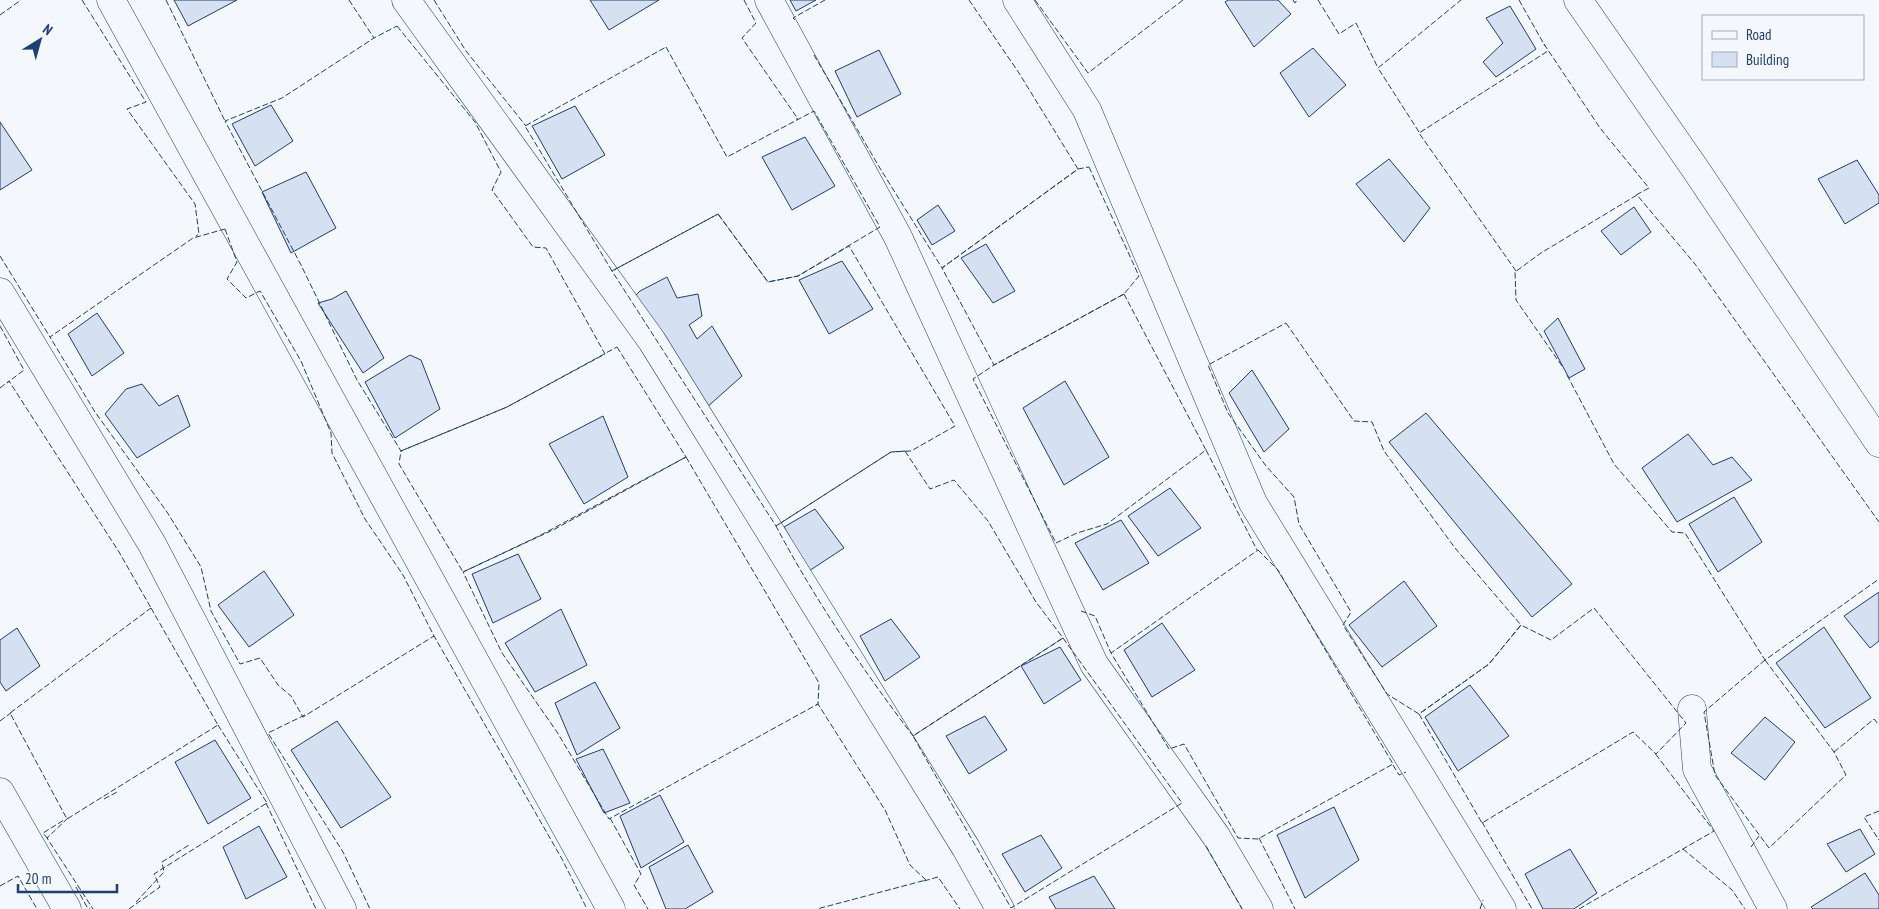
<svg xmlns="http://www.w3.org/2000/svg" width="1879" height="909" font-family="'PT Sans Narrow',sans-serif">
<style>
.building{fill:#d5e0f0;stroke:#1d3f73}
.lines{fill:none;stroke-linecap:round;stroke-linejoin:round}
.minor-casing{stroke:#1d3f73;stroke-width:29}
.minor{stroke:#f4f7fb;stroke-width:28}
.fence{stroke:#1d3f73;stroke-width:1;stroke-dasharray:6 2.5;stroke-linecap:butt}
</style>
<rect width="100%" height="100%" fill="#f4f7fb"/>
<g class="building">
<path d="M 174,0 L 237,0 L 188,26 Z"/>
<path d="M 590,0 L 659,0 L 609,30 Z"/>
<path d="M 790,0 L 816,0 L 796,11 Z"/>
<path d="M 1228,0 L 1278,0 L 1291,14 L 1254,47 L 1225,2 Z"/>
<path d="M 1510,6 L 1536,49 L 1496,77 L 1483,62 L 1503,43 L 1486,18 Z"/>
<path d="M 1313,48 L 1346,85 L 1309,117 L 1280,73 Z"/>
<path d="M 879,50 L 901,94 L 857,117 L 835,71 Z"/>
<path d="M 271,105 L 293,141 L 255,166 L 232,124 Z"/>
<path d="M 575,106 L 605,155 L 562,179 L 532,126 Z"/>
<path d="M 0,122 L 32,170 L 0,190 Z"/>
<path d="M 805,137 L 835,186 L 792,210 L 762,157 Z"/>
<path d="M 1389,159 L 1430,208 L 1404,242 L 1356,184 Z"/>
<path d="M 1857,160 L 1879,195 L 1879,203 L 1845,224 L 1818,179 Z"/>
<path d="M 306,172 L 336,228 L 291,253 L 262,192 Z"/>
<path d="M 938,205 L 955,231 L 932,245 L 917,220 Z"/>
<path d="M 1634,207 L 1651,232 L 1621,255 L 1601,231 Z"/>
<path d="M 986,244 L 1015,291 L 993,303 L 961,258 Z"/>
<path d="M 842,261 L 873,309 L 829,334 L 799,280 Z"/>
<path d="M 667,277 L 677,298 L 698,294 L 702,316 L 689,325 L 697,339 L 712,326 L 742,376 L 706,408 L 635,296 L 640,291 Z"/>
<path d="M 346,291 L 384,358 L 363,373 L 318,303 L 332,299 Z"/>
<path d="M 97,313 L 124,353 L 92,376 L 68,334 Z"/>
<path d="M 1558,318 L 1585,369 L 1569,378 L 1544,331 Z"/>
<path d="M 410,355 L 421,360 L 440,409 L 395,438 L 365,382 Z"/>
<path d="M 1252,370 L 1289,429 L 1264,452 L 1229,393 Z"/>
<path d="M 1065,381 L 1109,457 L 1064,485 L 1023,408 Z"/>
<path d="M 142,384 L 159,406 L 178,395 L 190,426 L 137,458 L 105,414 L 126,389 Z"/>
<path d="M 1426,413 L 1572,584 L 1532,617 L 1389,442 Z"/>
<path d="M 603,416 L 628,477 L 584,504 L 549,444 Z"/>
<path d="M 1688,434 L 1713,465 L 1732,457 L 1752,480 L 1677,522 L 1642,468 Z"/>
<path d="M 1170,488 L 1201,528 L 1158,556 L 1128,516 Z"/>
<path d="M 1734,497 L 1762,542 L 1718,572 L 1689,524 Z"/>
<path d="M 815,509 L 844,548 L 809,571 L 784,527 Z"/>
<path d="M 1121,520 L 1149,563 L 1103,590 L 1075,543 Z"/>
<path d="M 518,554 L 541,599 L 493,623 L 472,574 Z"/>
<path d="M 264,571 L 294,615 L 249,647 L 218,605 Z"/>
<path d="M 1404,581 L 1437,626 L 1382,667 L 1349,625 Z"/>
<path d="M 1879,592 L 1879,641 L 1870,648 L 1844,616 Z"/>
<path d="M 561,609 L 587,665 L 535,692 L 505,643 Z"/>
<path d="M 891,619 L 920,657 L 885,681 L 860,636 Z"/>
<path d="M 1162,623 L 1195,670 L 1152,697 L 1124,650 Z"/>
<path d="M 1824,627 L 1871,698 L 1825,728 L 1776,663 Z"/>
<path d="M 17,628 L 40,666 L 6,691 L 0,682 L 0,640 Z"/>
<path d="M 1060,647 L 1081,680 L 1044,704 L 1021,666 Z"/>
<path d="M 595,682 L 620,728 L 577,755 L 555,703 Z"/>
<path d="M 1470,685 L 1509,736 L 1458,771 L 1425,717 Z"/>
<path d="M 985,716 L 1007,750 L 969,774 L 946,736 Z"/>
<path d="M 1765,717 L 1795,742 L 1765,780 L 1731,753 Z"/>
<path d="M 337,721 L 391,797 L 341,828 L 291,750 Z"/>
<path d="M 215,740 L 251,798 L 208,824 L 175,762 Z"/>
<path d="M 603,749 L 630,803 L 604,813 L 576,759 Z"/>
<path d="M 660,795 L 684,842 L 641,868 L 620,816 Z"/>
<path d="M 1334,807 L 1359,860 L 1305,898 L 1277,835 Z"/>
<path d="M 259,826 L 287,877 L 246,899 L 223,847 Z"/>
<path d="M 1860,829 L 1875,854 L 1846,872 L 1827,844 Z"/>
<path d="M 1041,835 L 1062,868 L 1025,892 L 1002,854 Z"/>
<path d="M 688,845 L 713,892 L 685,909 L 666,909 L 649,867 Z"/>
<path d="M 1570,849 L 1597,893 L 1574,909 L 1543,909 L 1525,874 Z"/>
<path d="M 1865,873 L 1879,895 L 1879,909 L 1813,909 L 1811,907 Z"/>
<path d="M 1094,876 L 1115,909 L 1056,909 L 1049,897 Z"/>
</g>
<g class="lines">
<defs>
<g id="minor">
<path d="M 111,0 L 611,909"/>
<path d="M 406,0 L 652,341 L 966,848 L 1000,909"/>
<path d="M 769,0 L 898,237 L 1094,664 L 1216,836 L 1259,909"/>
<path d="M 1017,0 L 1087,110 L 1253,503 L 1502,909"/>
<path d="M 1578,0 L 1696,170 L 1879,443"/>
<path d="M 0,292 L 152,544 L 342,909"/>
<path d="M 1692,709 L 1697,769 L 1773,909"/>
<path d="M 0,792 L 67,909"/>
</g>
</defs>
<use href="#minor" class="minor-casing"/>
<use href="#minor" class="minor"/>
<g class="fence">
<path d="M 82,0 L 146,102 L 127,109 L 195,204 L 199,234 L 196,236"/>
<path d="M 166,0 L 225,121 L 227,121"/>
<path d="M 349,0 L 374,38"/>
<path d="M 434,0 L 466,51 L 526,126"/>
<path d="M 744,0 L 756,23 L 742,38 L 798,119 L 796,119"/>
<path d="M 1035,0 L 1088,73 L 1183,0"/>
<path d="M 1293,0 L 1295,3 L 1297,0"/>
<path d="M 1318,0 L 1339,34 L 1356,23 L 1378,68"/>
<path d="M 1519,0 L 1545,46"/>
<path d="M 0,15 L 21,0"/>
<path d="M 795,20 L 793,18 L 825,0"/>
<path d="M 397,26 L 475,122 L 501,172 L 492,190 L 533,247 L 546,248 L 605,354 L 507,407 L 401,451 L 357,380 L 301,265 L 225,121 L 282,98 L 374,38 Z"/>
<path d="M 1544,44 L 1600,128 L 1649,188 L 1636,195"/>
<path d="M 666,47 L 727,157 L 814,111 L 880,227 L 798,276 L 768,282 L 718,214 L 612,271 L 525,126 Z"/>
<path d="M 814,55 L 878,165 L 942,268 L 1078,169 L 1019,73 L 969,0"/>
<path d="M 1419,132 L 1378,68 L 1461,0"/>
<path d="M 1089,167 L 1139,276 L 1124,294 L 994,365 L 942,268 L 1078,169 Z"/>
<path d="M 718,214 L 768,282 L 798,276 L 849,246 L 955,426 L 911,451 L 891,452 L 776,526 L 612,271 Z"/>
<path d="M 225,229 L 237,262 L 227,279 L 246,298 L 260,291 L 301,361 L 331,433 L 332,453 L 365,519 L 403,575 L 434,636 L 303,717 L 291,696 L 278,685 L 260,658 L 240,664 L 211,611 L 201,567 L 167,512 L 95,412 L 50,337 L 193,238 Z"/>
<path d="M 0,256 L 50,337"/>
<path d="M 1516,271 L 1419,133 L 1548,51"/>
<path d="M 1124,294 L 1206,450 L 1107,524 L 1077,533 L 1056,543 L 973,379 L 994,365 Z"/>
<path d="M 1286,323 L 1354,421 L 1372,422 L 1384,451 L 1455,548 L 1521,625 L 1489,664 L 1419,714 L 1387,694 L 1343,625 L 1351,612 L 1299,524 L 1294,497 L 1266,466 L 1228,413 L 1208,365 Z"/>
<path d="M 0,326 L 24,370 L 7,383"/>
<path d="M 617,347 L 686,457 L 539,536 L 463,572 L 399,464 L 401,451 L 507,407 Z"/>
<path d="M 1562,366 L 1516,300 L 1515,272 L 1541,253 L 1637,195 L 1695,264 L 1879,522"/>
<path d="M 1567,375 L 1614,464 L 1672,532 L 1685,533 L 1765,660 L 1879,579"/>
<path d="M 0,388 L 9,381 L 119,552 L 151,608 L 150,609"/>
<path d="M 1206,450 L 1257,550"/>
<path d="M 905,451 L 930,489 L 954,480 L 988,521 L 1036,602 L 1063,638 L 913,736 C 863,670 815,600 776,526 L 891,452 Z"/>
<path d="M 686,457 L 819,683 L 818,704 L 609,819 L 557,732 L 502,653 L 463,572 L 555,529 Z"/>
<path d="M 1258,550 L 1278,570 L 1393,764 L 1258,839 L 1238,838 L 1184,744 L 1169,749 L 1111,653 Z"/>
<path d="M 151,608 L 218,725 L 67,819 L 10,713 Z"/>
<path d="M 1594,608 L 1686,723 L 1656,754 L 1633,732 L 1482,823 L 1419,714 L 1489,664 L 1521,625 L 1551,640 Z"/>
<path d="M 1081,611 L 1095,616 L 1111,653 L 1112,652"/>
<path d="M 433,637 L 434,636 L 562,859 L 587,909"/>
<path d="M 1063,638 L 1182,803 L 1011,908 L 913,736 Z"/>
<path d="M 1765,660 L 1834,752 L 1846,775 L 1769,848 L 1715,775 L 1704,712 Z"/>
<path d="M 816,705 L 818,704 L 885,810 L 910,865 L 926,880 L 817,909"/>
<path d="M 305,715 L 268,733 L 343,852 L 370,909"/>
<path d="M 0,721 L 12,712"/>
<path d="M 1834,752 L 1874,719 L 1879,725"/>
<path d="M 1393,765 L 1399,775 L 1406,772"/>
<path d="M 104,799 L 119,791"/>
<path d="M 266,803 L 316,909"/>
<path d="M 1879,811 L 1864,817 L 1879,840"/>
<path d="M 68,818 L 47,838 L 93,909"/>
<path d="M 610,818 L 641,874 L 634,885 L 648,909"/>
<path d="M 1482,822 L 1532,909"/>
<path d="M 1259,838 L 1295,909"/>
<path d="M 48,839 L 43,833 L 64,820"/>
<path d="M 1206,846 L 1242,909"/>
<path d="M 1751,847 L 1759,836"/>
<path d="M 1683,849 L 1732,890 L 1745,909"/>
<path d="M 924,881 L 938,877 L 960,909"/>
<path d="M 0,886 L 18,876 L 37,909"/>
<path d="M 76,887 L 87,907 L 90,909"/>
<path d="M 136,902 L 164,872 L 162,862 L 189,845"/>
<path d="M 129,909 L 160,887 L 154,874 L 267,803 L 218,725 L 217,726"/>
<path d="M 1480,909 L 1483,900"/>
<path d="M 1579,909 L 1714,831 L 1654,752"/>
</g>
</g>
<rect x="1702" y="15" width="162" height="65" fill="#f4f7fb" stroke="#9eadc5"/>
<rect x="1712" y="31" width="25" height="8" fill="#f4f7fb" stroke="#9eadc5"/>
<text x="1746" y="40" font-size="15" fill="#1d3f73">Road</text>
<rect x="1712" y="52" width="25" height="15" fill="#d5e0f0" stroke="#9eadc5"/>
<text x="1746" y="65" font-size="15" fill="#1d3f73">Building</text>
<g transform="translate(40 40) rotate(37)" stroke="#f4f7fb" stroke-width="4" paint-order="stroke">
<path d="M0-4L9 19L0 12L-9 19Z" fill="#1d3f73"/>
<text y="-8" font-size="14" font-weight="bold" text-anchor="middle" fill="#1d3f73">N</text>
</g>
<path d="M18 884v8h99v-8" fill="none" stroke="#1d3f73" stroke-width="2.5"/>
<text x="25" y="884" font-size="15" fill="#1d3f73" stroke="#f4f7fb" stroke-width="4" paint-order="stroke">20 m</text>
</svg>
